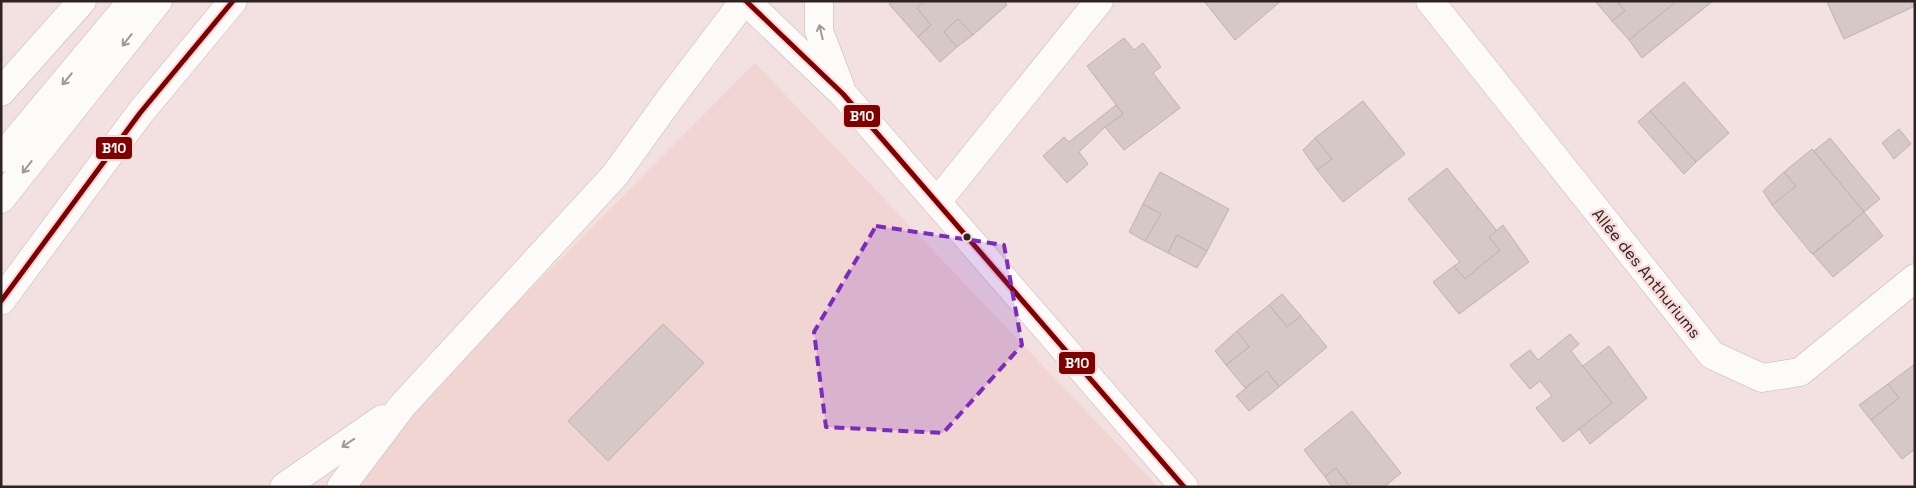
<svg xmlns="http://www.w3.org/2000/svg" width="1916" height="488" font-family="'Space Grotesk',sans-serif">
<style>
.built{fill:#f1d5d3}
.building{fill:#d5c8c7;stroke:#beb1b0}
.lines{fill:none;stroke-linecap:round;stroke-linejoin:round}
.minor-casing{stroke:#c4b7b6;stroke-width:29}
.highway-casing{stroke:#c4b7b6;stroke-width:29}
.minor{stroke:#fdfafa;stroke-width:28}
.highway{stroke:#fdfafa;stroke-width:28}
.bus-1-casing{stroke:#f9dbd9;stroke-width:9}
.bus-1{stroke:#800000;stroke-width:5}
.oneway{stroke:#a09999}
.marked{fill:#7b2cbf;fill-opacity:0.2;stroke:#7b2cbf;stroke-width:4;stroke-dasharray:10 6;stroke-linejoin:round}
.bus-dot{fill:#2e2322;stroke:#f9dbd9;stroke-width:2}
.labels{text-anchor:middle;stroke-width:5;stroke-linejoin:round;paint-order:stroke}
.street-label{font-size:16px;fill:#2e2322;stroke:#f9dbd9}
.line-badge{stroke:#f9dbd9;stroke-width:2}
.badge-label{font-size:14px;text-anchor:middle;font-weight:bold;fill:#fff}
</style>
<rect width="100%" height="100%" fill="#f2e1e0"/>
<path class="built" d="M 755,63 L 1158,487 L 334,487 Z"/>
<g class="building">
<path d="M 893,1 L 925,1 L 917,8 L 931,25 L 918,37 L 889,4 Z"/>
<path d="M 925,1 L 1004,1 L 1007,5 L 973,35 L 958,19 L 944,32 L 957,47 L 940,62 L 918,37 L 931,25 L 917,8 Z"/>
<path d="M 1204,1 L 1281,1 L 1235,40 Z"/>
<path d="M 1595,1 L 1617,1 L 1625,11 L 1612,21 Z"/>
<path d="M 1617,1 L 1677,1 L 1629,40 L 1612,21 L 1625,11 Z"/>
<path d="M 1677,1 L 1713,1 L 1642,58 L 1629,40 Z"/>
<path d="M 1829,1 L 1915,1 L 1915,6 L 1844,39 L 1827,2 Z"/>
<path d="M 958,19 L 973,35 L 957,47 L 944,32 Z"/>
<path d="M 1124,38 L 1134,50 L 1143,43 L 1161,67 L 1153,73 L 1180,108 L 1124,150 L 1105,127 L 1123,114 L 1087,66 Z"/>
<path d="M 1684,82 L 1729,133 L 1696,162 L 1650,111 Z"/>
<path d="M 1363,101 L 1405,154 L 1343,202 L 1317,170 L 1332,159 L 1315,138 Z"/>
<path d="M 1116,105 L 1123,114 L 1105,127 L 1079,152 L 1088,164 L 1067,183 L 1043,156 L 1064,137 L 1069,142 Z"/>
<path d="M 1650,111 L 1696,162 L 1684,174 L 1638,122 Z"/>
<path d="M 1899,129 L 1911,144 L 1894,159 L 1882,143 Z"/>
<path d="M 1315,138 L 1332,159 L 1317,170 L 1303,150 Z"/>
<path d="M 1830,138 L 1880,199 L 1864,212 L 1814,151 Z"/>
<path d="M 1812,149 L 1864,212 L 1812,254 L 1772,205 L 1796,186 L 1784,172 Z"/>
<path d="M 1447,168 L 1497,231 L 1489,237 L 1500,250 L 1465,279 L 1454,266 L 1460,262 L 1408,199 Z"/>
<path d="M 1160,172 L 1229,209 L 1207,251 L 1177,235 L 1168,253 L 1145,241 L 1161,214 L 1143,204 Z"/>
<path d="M 1784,172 L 1796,186 L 1772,205 L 1763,191 Z"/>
<path d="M 1143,204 L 1161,214 L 1145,241 L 1129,232 Z"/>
<path d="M 1864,212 L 1883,236 L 1833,277 L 1813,254 Z"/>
<path d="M 1503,225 L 1529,262 L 1459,314 L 1433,282 L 1454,266 L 1465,279 L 1500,250 L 1489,237 Z"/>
<path d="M 1177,235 L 1207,251 L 1197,268 L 1168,253 Z"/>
<path d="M 1282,294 L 1301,316 L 1287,327 L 1269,305 Z"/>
<path d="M 1269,305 L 1287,327 L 1301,316 L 1327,347 L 1279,387 L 1267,371 L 1245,388 L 1226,365 L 1249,347 L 1237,331 Z"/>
<path d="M 663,324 L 704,363 L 608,461 L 568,421 Z"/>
<path d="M 1237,331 L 1249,347 L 1226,365 L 1215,351 Z"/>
<path d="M 1570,334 L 1579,344 L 1571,351 L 1612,403 L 1563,442 L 1536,408 L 1552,396 L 1540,381 L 1530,389 L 1510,365 L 1530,350 L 1538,360 Z"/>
<path d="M 1609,346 L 1647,398 L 1590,444 L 1579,429 L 1612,403 L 1583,366 Z"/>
<path d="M 1915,364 L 1915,449 L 1902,459 L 1871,420 L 1899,398 L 1888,384 Z"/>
<path d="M 1267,371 L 1279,387 L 1249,411 L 1236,396 Z"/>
<path d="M 1888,384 L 1899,398 L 1871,420 L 1859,405 Z"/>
<path d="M 1352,411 L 1401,473 L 1384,487 L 1350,487 L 1336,468 L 1325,477 L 1304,450 Z"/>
<path d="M 1336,468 L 1350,487 L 1332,487 L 1325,477 Z"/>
</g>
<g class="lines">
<defs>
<g id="minor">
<path d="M 746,1 L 843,94 L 1184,487"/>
<path d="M 819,1 L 819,31 L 840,86"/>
<path d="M 1430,1 L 1712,355 L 1762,378 L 1800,372 L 1915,278"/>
<path d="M 1,92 L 82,1"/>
<path d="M 937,202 L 1099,1"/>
<path d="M 284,487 L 382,419"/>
<path d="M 341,487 L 402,406 L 615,175 L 669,100 L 744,1"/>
</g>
<g id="highway">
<path d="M 1,158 L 132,1"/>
<path d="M 1,199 L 158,1"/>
<path d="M 1,301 L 140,113 L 233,1"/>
</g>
</defs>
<use href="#minor" class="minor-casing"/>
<use href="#highway" class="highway-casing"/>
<use href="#minor" class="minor"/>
<use href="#highway" class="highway"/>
<defs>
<g id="bus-1">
<path d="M 746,1 L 843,94 L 1184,487"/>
<path d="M 1,301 L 140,113 L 233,1"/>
</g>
</defs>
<use href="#bus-1" class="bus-1-casing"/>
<use href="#bus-1" class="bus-1"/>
</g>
<defs><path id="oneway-shaft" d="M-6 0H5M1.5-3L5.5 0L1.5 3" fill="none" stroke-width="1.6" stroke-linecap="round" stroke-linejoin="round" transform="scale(1.25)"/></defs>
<g class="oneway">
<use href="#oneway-shaft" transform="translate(821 32) rotate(-103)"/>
<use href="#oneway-shaft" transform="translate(127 40) rotate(128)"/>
<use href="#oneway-shaft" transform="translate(67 79) rotate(130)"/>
<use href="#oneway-shaft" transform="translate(27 167) rotate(128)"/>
<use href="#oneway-shaft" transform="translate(348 443) rotate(146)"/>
</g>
<path class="marked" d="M 876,226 L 1004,245 L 1022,345 L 943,433 L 826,427 L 814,332 Z"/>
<circle class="bus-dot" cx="967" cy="237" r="4.5"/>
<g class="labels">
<g class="street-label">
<text transform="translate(1647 273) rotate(51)" y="6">Allée des Anthuriums</text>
</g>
</g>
<g class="line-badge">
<rect x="843" y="104" width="38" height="24" rx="5" fill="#800000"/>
<rect x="95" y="136" width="38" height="24" rx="5" fill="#800000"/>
<rect x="1058" y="351" width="38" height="24" rx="5" fill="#800000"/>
</g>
<g class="badge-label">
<text x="862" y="121">B10</text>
<text x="114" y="153">B10</text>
<text x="1077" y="368">B10</text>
</g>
<rect width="1916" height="488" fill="none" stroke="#2e2322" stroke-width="5"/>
</svg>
